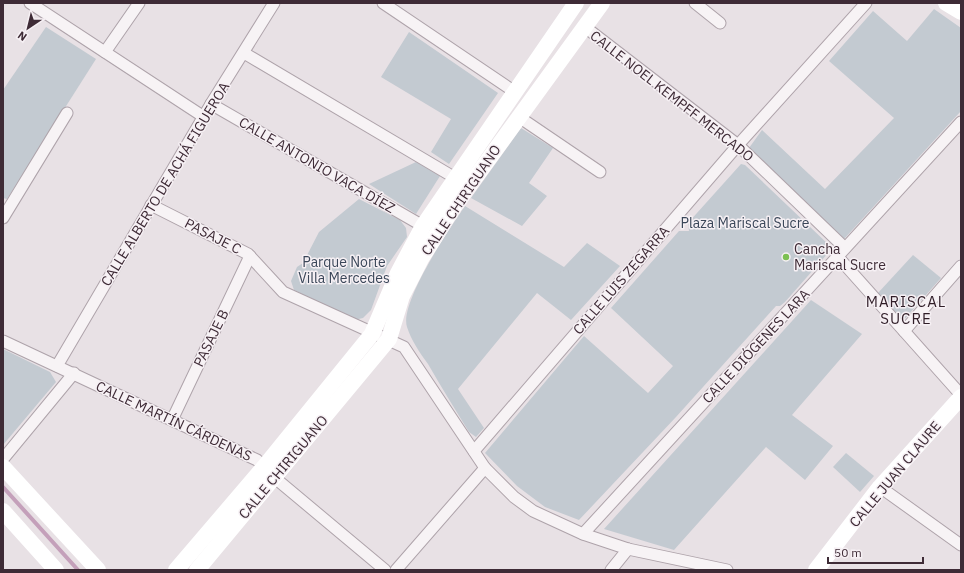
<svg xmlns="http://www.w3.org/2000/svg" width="964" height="573" font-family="'IBM Plex Sans',sans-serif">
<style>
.green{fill:#c3cad1}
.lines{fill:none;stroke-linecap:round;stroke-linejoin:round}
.stream{stroke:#c4a0ba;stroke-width:4}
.street-casing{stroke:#aea3aa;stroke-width:13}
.street{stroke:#f7f3f5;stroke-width:11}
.secondary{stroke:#fff;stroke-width:16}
.poi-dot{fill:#7cc053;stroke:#f6f0f4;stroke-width:1.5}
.labels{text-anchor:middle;stroke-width:3;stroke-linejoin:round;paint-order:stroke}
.street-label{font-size:14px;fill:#3e2b36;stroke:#f6f0f4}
.park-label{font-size:14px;fill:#3a4658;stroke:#f6f0f4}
.poi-label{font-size:14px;fill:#3e2b36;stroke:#f6f0f4;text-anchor:start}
.neighbourhood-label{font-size:15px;letter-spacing:1px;fill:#2f1d27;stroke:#f6f0f4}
</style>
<rect width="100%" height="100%" fill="#e8e1e5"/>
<g class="green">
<path d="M 934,9 L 961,28 L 961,111 L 844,239 L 749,148 L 762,130 L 825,189 L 894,118 L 829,61 L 873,11 L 907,41 Z"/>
<path d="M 46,27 L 96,59 L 7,199 L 3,198 L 3,90 Z"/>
<path d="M 409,32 L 498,93 L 449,164 L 431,152 L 451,119 L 381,77 Z"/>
<path d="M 521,128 L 553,148 L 529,183 L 547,196 L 522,226 L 471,198 Z"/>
<path d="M 416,162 L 440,176 L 416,214 L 369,184 Z"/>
<path d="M 741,164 L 745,165 L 829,245 L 830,248 L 829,252 L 785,302 L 780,306 L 776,306 L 676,417 L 579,520 L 545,507 L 517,486 L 485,453 L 584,336 L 648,393 L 673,366 L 611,308 L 679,231 L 689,231 L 688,223 Z"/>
<path d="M 359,199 L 400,220 L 406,228 L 407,237 L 387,266 L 371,310 L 363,318 L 354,320 L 294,290 L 291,281 L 297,267 L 303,263 L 319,232 Z"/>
<path d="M 465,206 L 564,267 L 587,243 L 620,266 L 571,320 L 537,293 L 458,389 L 484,428 L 476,437 L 469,432 C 455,409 441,387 428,364 C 420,353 411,340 407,327 C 399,303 450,228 465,206 Z"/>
<path d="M 913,255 L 941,278 L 902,322 L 878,293 Z"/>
<path d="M 811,300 L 862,334 L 792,415 L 833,446 L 805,480 L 766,447 L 674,550 L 604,529 Z"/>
<path d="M 3,349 L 50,372 L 56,382 L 3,445 Z"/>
<path d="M 846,453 L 874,476 L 860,492 L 833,467 Z"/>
</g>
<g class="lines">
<path class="stream" d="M 3,487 L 78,570"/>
<defs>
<g id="street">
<path d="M 30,3 L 204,117"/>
<path d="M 383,3 L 515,92"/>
<path d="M 695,3 L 720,23"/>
<path d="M 585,27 L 738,145 L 845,248"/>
<path d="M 105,52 L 139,3"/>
<path d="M 244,53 L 462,182"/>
<path d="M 211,104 L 423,226"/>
<path d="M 519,117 L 600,172"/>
<path d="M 151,205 L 248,254 L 283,292 L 404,347 L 485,468 L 514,497 L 533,511 L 583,534 L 628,549 L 727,570"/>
<path d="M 3,218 L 67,113"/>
<path d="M 838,257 L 961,395"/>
<path d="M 904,331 L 961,266"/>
<path d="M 3,341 L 257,460 L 275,478 L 385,570"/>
<path d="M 57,366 L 211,104 L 274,3"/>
<path d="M 172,420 L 250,256"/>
<path d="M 474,451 L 738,145 L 866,3"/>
<path d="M 3,459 L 74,373"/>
<path d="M 880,487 L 961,545"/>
<path d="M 583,534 L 961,122"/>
<path d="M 396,570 L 485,468"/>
<path d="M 611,570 L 628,549"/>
</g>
</defs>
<use href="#street" class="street-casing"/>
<use href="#street" class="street"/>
<g class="secondary">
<path d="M 946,3 L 961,12"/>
<path d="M 3,467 L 98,570"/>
<path d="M 3,511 L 56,570"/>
<path d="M 176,570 L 264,467 L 372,334 L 398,273 L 423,226 L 576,3"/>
<path d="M 197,570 L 389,339 L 402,296 L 421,259 L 453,208 L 602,3"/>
<path d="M 816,570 L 880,487 L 961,397"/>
</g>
</g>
<circle class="poi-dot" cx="786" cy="257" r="4"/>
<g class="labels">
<g class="street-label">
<text transform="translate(672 96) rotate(38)" y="5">CALLE NOEL KEMPFF MERCADO</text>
<text transform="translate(317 165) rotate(30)" y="5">CALLE ANTONIO VACA DÍEZ</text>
<text transform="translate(165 184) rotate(-59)" y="5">CALLE ALBERTO DE ACHÁ FIGUEROA</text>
<text transform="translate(461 200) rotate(-56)" y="5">CALLE CHIRIGUANO</text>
<text transform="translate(213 236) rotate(27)" y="5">PASAJE C</text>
<text transform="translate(621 280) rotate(-49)" y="5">CALLE LUIS ZEGARRA</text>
<text transform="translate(211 338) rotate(-64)" y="5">PASAJE B</text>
<text transform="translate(756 346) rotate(-47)" y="5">CALLE DIÓGENES LARA</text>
<text transform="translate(174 421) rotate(25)" y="5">CALLE MARTÍN CÁRDENAS</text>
<text transform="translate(283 467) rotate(-50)" y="5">CALLE CHIRIGUANO</text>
<text transform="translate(895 474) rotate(-50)" y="5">CALLE JUAN CLAURE</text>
</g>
<g class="park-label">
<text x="745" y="228">Plaza Mariscal Sucre</text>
<text x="344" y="267">Parque Norte<tspan x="344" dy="16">Villa Mercedes</tspan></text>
</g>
<g class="poi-label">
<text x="794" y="254">Cancha<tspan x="794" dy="16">Mariscal Sucre</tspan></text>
</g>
<g class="neighbourhood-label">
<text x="906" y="307">MARISCAL<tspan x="906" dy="17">SUCRE</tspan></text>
</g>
</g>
<rect width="964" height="573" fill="none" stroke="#3e2b36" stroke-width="8"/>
<g transform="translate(28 28) rotate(215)" stroke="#f6f0f4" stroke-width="3" paint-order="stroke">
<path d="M0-3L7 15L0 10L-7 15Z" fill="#3e2b36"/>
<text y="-6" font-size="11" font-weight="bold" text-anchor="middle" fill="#3e2b36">N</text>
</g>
<path d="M828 557v6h95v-6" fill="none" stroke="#3e2b36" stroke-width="2"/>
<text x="834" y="557" font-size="12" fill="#3e2b36" stroke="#f6f0f4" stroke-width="3" paint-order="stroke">50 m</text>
</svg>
